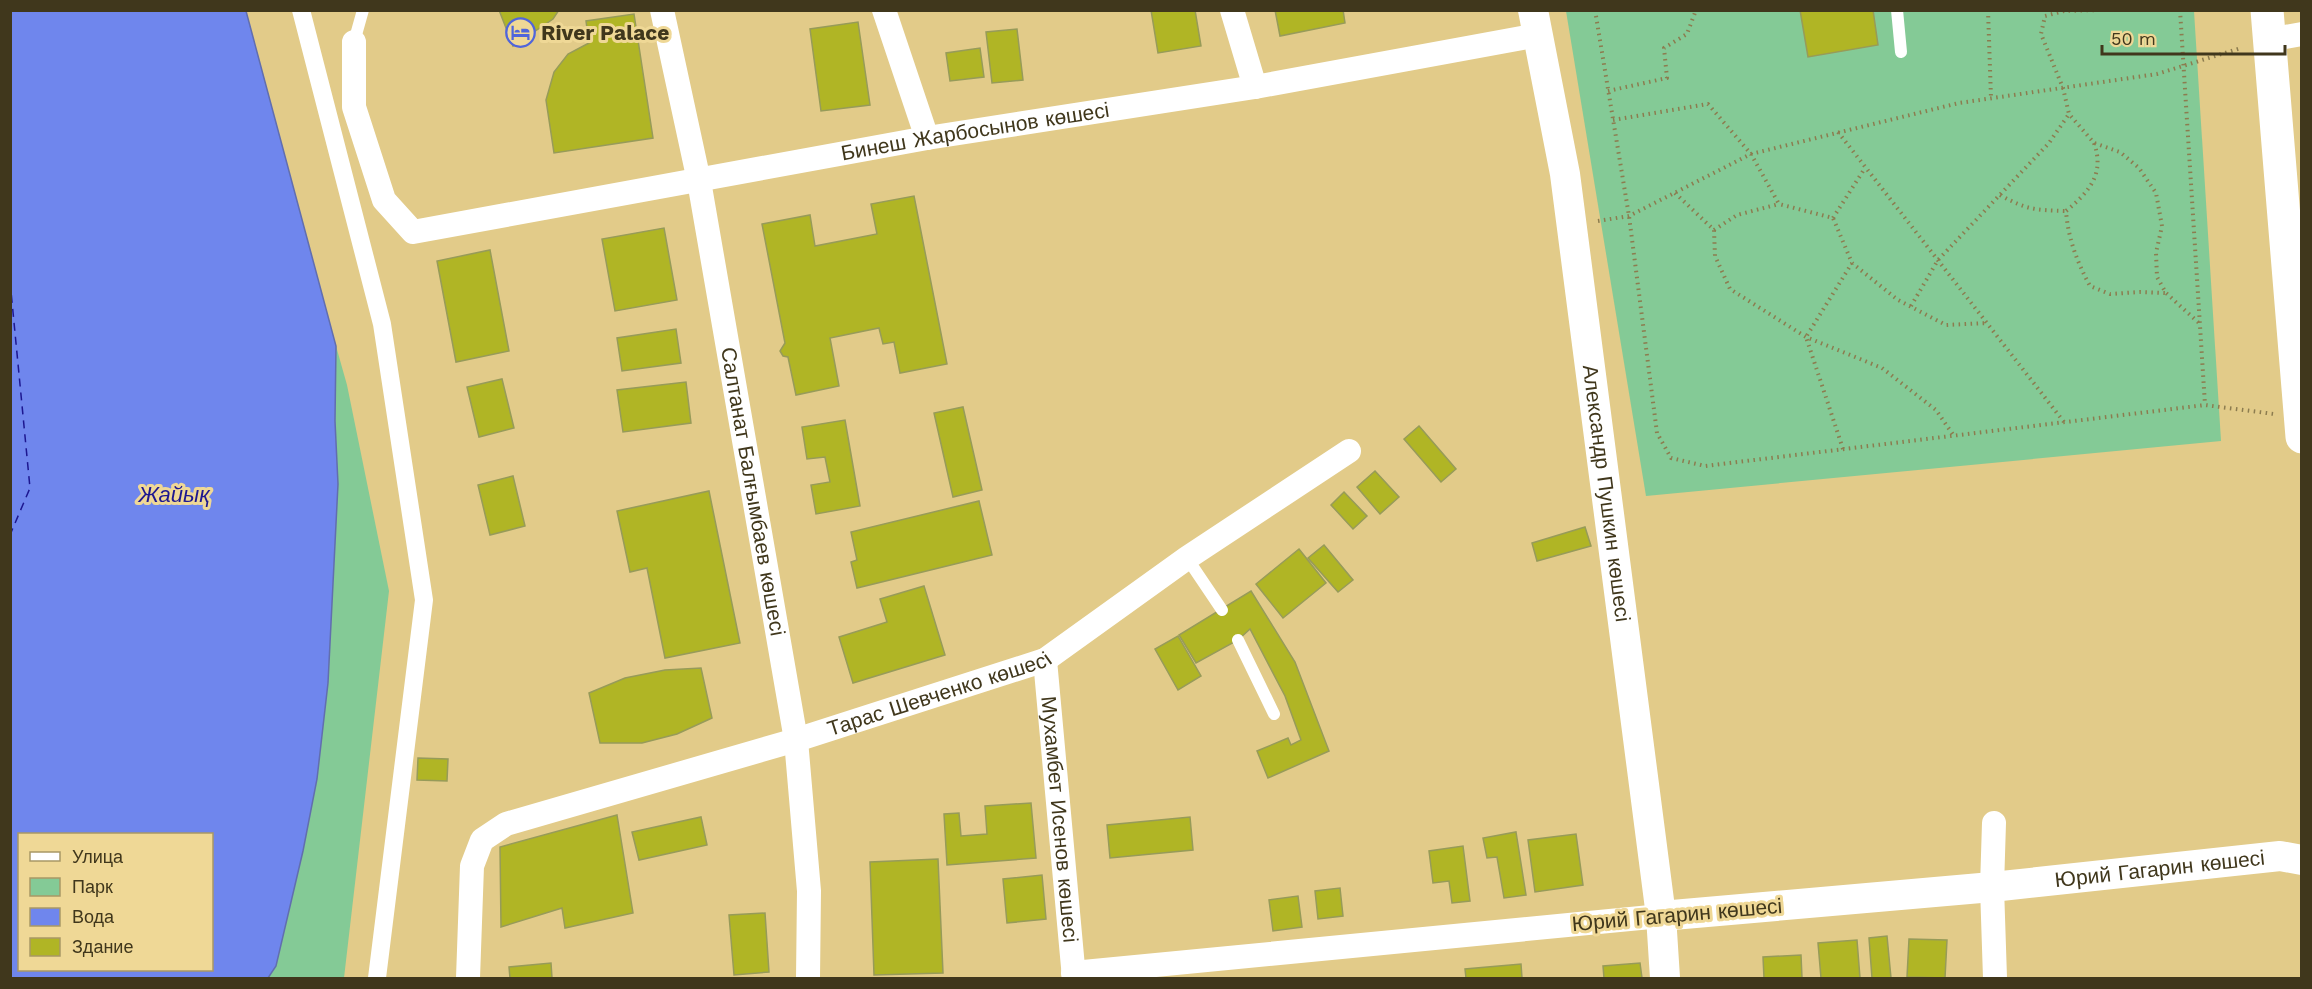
<svg xmlns="http://www.w3.org/2000/svg" width="2312" height="989" font-family="'Work Sans',sans-serif">
<style>
.green{fill:#84ca96}
.water{fill:#6f86ed;stroke:#616eae;stroke-width:1.5;fill-rule:evenodd}
.lines{fill:none;stroke-linecap:round;stroke-linejoin:round}
.ferry{stroke:#1d1790;stroke-width:1.5;stroke-dasharray:8 6;stroke-linecap:butt}
.building{fill:#b0b525;stroke:#979b59;stroke-width:1.5}
.path{stroke:#8c7c4f;stroke-width:4;stroke-dasharray:1.5 4.5;stroke-linecap:butt}
.service{stroke:#fff;stroke-width:12}
.pedestrian{stroke:#fff;stroke-width:18}
.minor{stroke:#fff;stroke-width:24}
.tertiary{stroke:#fff;stroke-width:30}
.secondary{stroke:#fff;stroke-width:33}
.labels{text-anchor:middle;stroke-width:6;stroke-linejoin:round;paint-order:stroke}
.poi-label{font-size:21px;font-weight:bold;fill:#40371c;stroke:#efd896;text-anchor:start}
.street-label{font-size:21px;fill:#40371c;stroke:#efd896}
.water-label{font-size:22px;font-style:italic;fill:#1d1790;stroke:#efd896}
</style>
<rect width="100%" height="100%" fill="#e2cb89"/>
<g class="green">
<path d="M 1566,11 L 2194,11 L 2221,441 L 1646,496 Z"/>
<path d="M 336,346 L 347,385 L 389,591 L 344,978 L 268,978 L 276,966 L 303,851 L 317,779 L 328,683 L 338,484 L 335,421 Z"/>
</g>
<path class="water" d="M 10,11 L 246,11 L 336,346 L 335,421 L 338,484 L 328,683 L 317,779 L 303,851 L 276,966 L 268,978 L 11,978 ZM 20,834 L 212,834 L 212,970 L 20,970 Z"/>
<g class="lines">
<path class="ferry" d="M 10,281 L 30,488 L 10,535"/>
</g>
<g class="building">
<path d="M 499,10 L 559,10 L 553,19 L 513,46 Z"/>
<path d="M 1151,10 L 1195,10 L 1201,46 L 1158,53 Z"/>
<path d="M 1275,10 L 1343,10 L 1345,23 L 1280,36 Z"/>
<path d="M 1800,10 L 1873,10 L 1878,45 L 1808,57 Z"/>
<path d="M 634,14 L 653,138 L 554,153 L 546,100 L 554,72 L 568,54 L 589,43 L 586,21 Z"/>
<path d="M 858,22 L 870,105 L 821,111 L 810,29 Z"/>
<path d="M 1017,29 L 1023,80 L 992,83 L 986,32 Z"/>
<path d="M 980,48 L 984,77 L 950,81 L 946,53 Z"/>
<path d="M 914,196 L 947,364 L 900,373 L 894,342 L 883,344 L 879,328 L 830,338 L 839,386 L 796,395 L 788,357 L 783,356 L 780,351 L 785,343 L 762,224 L 810,215 L 815,246 L 877,234 L 871,204 Z"/>
<path d="M 664,228 L 677,300 L 615,311 L 602,239 Z"/>
<path d="M 490,250 L 509,351 L 456,362 L 437,261 Z"/>
<path d="M 676,329 L 681,363 L 622,371 L 617,338 Z"/>
<path d="M 502,379 L 514,428 L 479,437 L 467,387 Z"/>
<path d="M 686,382 L 691,423 L 623,432 L 617,390 Z"/>
<path d="M 963,407 L 982,490 L 953,497 L 934,413 Z"/>
<path d="M 845,420 L 860,506 L 816,514 L 811,485 L 830,482 L 825,457 L 807,459 L 802,427 Z"/>
<path d="M 1419,426 L 1456,469 L 1441,482 L 1404,439 Z"/>
<path d="M 1375,471 L 1399,497 L 1380,514 L 1357,487 Z"/>
<path d="M 513,476 L 525,526 L 490,535 L 478,485 Z"/>
<path d="M 709,491 L 740,643 L 665,658 L 647,568 L 630,572 L 617,511 Z"/>
<path d="M 1344,492 L 1367,516 L 1353,529 L 1331,505 Z"/>
<path d="M 979,501 L 992,555 L 857,588 L 851,562 L 857,560 L 851,532 Z"/>
<path d="M 1585,527 L 1591,546 L 1537,561 L 1532,543 Z"/>
<path d="M 1324,545 L 1353,580 L 1338,592 L 1308,558 Z"/>
<path d="M 1299,549 L 1326,583 L 1283,618 L 1256,584 Z"/>
<path d="M 924,586 L 945,655 L 853,683 L 839,637 L 887,622 L 880,599 Z"/>
<path d="M 1251,591 L 1295,662 L 1329,751 L 1268,778 L 1257,751 L 1288,738 L 1291,745 L 1301,740 L 1285,696 L 1250,629 L 1238,640 L 1196,663 L 1179,635 Z"/>
<path d="M 1178,636 L 1201,676 L 1178,690 L 1155,649 Z"/>
<path d="M 701,668 L 712,718 L 677,734 L 642,743 L 600,743 L 589,693 L 625,678 L 665,670 Z"/>
<path d="M 418,758 L 448,759 L 447,781 L 417,780 Z"/>
<path d="M 1031,803 L 1036,858 L 947,865 L 944,814 L 959,813 L 961,836 L 987,834 L 985,806 Z"/>
<path d="M 617,815 L 633,913 L 565,928 L 562,908 L 501,927 L 500,847 Z"/>
<path d="M 701,817 L 707,845 L 639,860 L 632,832 Z"/>
<path d="M 1190,817 L 1193,850 L 1110,858 L 1107,825 Z"/>
<path d="M 1516,832 L 1526,895 L 1504,898 L 1497,857 L 1487,858 L 1483,838 Z"/>
<path d="M 1576,834 L 1583,885 L 1535,892 L 1528,840 Z"/>
<path d="M 1463,846 L 1470,901 L 1452,903 L 1449,881 L 1433,883 L 1429,851 Z"/>
<path d="M 938,859 L 943,973 L 874,975 L 870,862 Z"/>
<path d="M 1042,875 L 1046,919 L 1007,923 L 1003,879 Z"/>
<path d="M 1340,888 L 1343,916 L 1318,919 L 1315,891 Z"/>
<path d="M 1298,896 L 1302,927 L 1273,931 L 1269,900 Z"/>
<path d="M 765,913 L 769,972 L 734,975 L 729,915 Z"/>
<path d="M 1887,936 L 1891,978 L 1872,978 L 1869,938 Z"/>
<path d="M 1909,939 L 1947,940 L 1945,978 L 1907,977 Z"/>
<path d="M 1857,940 L 1860,978 L 1821,978 L 1818,943 Z"/>
<path d="M 1801,955 L 1802,978 L 1764,978 L 1763,957 Z"/>
<path d="M 551,963 L 552,978 L 510,978 L 509,967 Z"/>
<path d="M 1640,963 L 1642,978 L 1604,978 L 1603,966 Z"/>
<path d="M 1521,964 L 1522,978 L 1466,978 L 1465,969 Z"/>
</g>
<g class="lines">
<g class="path">
<path d="M 1595,10 L 1629,216 L 1657,433 L 1671,458 L 1705,466 L 2205,405 L 2274,414"/>
<path d="M 1988,10 L 1991,98"/>
<path d="M 2100,10 L 2064,11 L 2045,16 L 2041,34 L 2063,88 L 2069,114 L 2094,143 L 2120,152 L 2139,168 L 2156,193 L 2162,226 L 2156,253 L 2157,277 L 2166,293 L 2200,324"/>
<path d="M 2180,10 L 2205,405"/>
<path d="M 1608,91 L 1667,78 L 1664,48 L 1687,34 L 1696,10"/>
<path d="M 1613,120 L 1708,104 L 1751,154 L 1779,204 L 1833,218 L 1852,263 L 1898,300 L 1946,325 L 1987,323"/>
<path d="M 1838,132 L 2064,422"/>
<path d="M 2094,143 C 2105,174 2089,192 2066,211 C 2068,238 2077,262 2090,286 L 2110,294 L 2140,292 L 2166,293"/>
<path d="M 1675,193 L 1714,230 L 1715,256 L 1730,289 L 1806,337 L 1882,368 L 1936,410 L 1954,436"/>
<path d="M 2000,195 C 2027,210 2035,210 2066,211"/>
<path d="M 1833,218 L 1865,168"/>
<path d="M 1598,221 L 1629,216 L 1751,154 L 1959,103 L 2157,74 L 2241,48"/>
<path d="M 1714,230 L 1737,215 L 1779,204"/>
<path d="M 1911,306 L 1938,260 L 2049,143 L 2069,114"/>
<path d="M 1843,449 L 1806,337 L 1852,263"/>
</g>
<g class="service">
<path d="M 1897,10 L 1901,52"/>
<path d="M 354,42 L 363,10"/>
<path d="M 1187,558 L 1222,610"/>
<path d="M 1238,640 L 1274,714"/>
</g>
<path class="pedestrian" d="M 301,10 L 382,324 L 424,600 L 377,978"/>
<g class="minor">
<path id="s1" d="M 662,10 L 699,181 L 796,740 L 809,891 L 808,978"/>
<path d="M 884,10 L 927,138"/>
<path d="M 1232,10 L 1255,87"/>
<path d="M 2268,40 L 2302,34"/>
<path id="s2" d="M 354,42 L 354,107 L 384,200 L 413,232 L 927,138 L 1255,87 L 1538,35"/>
<path id="s3" d="M 1045,660 L 1074,978"/>
<path d="M 1994,823 L 1992,887 L 1995,978"/>
<path d="M 1073,973 L 1661,916"/>
<path id="s4" d="M 468,978 L 472,866 L 482,840 L 506,824 L 796,740 L 1045,660 L 1187,558 L 1349,451"/>
</g>
<g class="tertiary">
<path id="s5" d="M 1533,10 L 1565,174 L 1661,916 L 1665,978"/>
<path id="s6" d="M 1661,916 L 1992,887 L 2280,856 L 2302,860"/>
</g>
<path class="secondary" d="M 2267,10 L 2302,437"/>
</g>
<defs>
<symbol id="hotel-ring" viewBox="-11 -11 22 22"><circle r="9.5" fill="#efd896" stroke="#5065db" stroke-width="1.5"/><path d="M-6-4.5h1.5V1H6V5H4.5V3h-9V5H-6ZM-4 0a1.8 1.8 0 1 1 3.6 0ZM.5 0V-2.5h3Q6-2.5 6 0Z" fill="#5065db"/></symbol>
</defs>
<g fill-rule="evenodd">
<use href="#hotel-ring" x="504" y="16" width="33" height="33"/>
</g>
<g class="labels">
<g class="poi-label">
<text x="541" y="40">River Palace</text>
</g>
<g class="street-label">
<text dy="7" stroke="none"><textPath href="#s2" startOffset="777">Бинеш Жарбосынов көшесі</textPath></text>
<text dy="7" stroke="none"><textPath href="#s1" startOffset="490">Салтанат Балғымбаев көшесі</textPath></text>
<text dy="7" stroke="none"><textPath href="#s5" startOffset="489">Александр Пушкин көшесі</textPath></text>
<text dy="7" stroke="none"><textPath href="#s4" startOffset="621">Тарас Шевченко көшесі</textPath></text>
<text dy="7" stroke="none"><textPath href="#s3" startOffset="160">Мухамбет Исенов көшесі</textPath></text>
<text dy="7" stroke="none"><textPath href="#s6" startOffset="501">Юрий Гагарин көшесі</textPath></text>
<text transform="translate(1677 915) rotate(-5)" y="7">Юрий Гагарин көшесі</text>
</g>
<g class="water-label">
<text x="174" y="502">Жайық</text>
</g>
</g>
<rect width="2312" height="989" fill="none" stroke="#40371c" stroke-width="24"/>
<rect x="18" y="833" width="195" height="138" fill="#efd896" stroke="#a99865" stroke-width="1.5"/>
<rect x="30" y="852" width="30" height="9" fill="#ffffff" stroke="#a99865" stroke-width="1.5"/>
<text x="72" y="863" font-size="18" fill="#40371c">Улица</text>
<rect x="30" y="878" width="30" height="18" fill="#84ca96" stroke="#a99865" stroke-width="1.5"/>
<text x="72" y="893" font-size="18" fill="#40371c">Парк</text>
<rect x="30" y="908" width="30" height="18" fill="#6f86ed" stroke="#a99865" stroke-width="1.5"/>
<text x="72" y="923" font-size="18" fill="#40371c">Вода</text>
<rect x="30" y="938" width="30" height="18" fill="#b0b525" stroke="#a99865" stroke-width="1.5"/>
<text x="72" y="953" font-size="18" fill="#40371c">Здание</text>
<path d="M2102 45v9h183v-9" fill="none" stroke="#40371c" stroke-width="3"/>
<text x="2111" y="45" font-size="18" fill="#40371c" stroke="#efd896" stroke-width="4.5" paint-order="stroke">50 m</text>
</svg>
